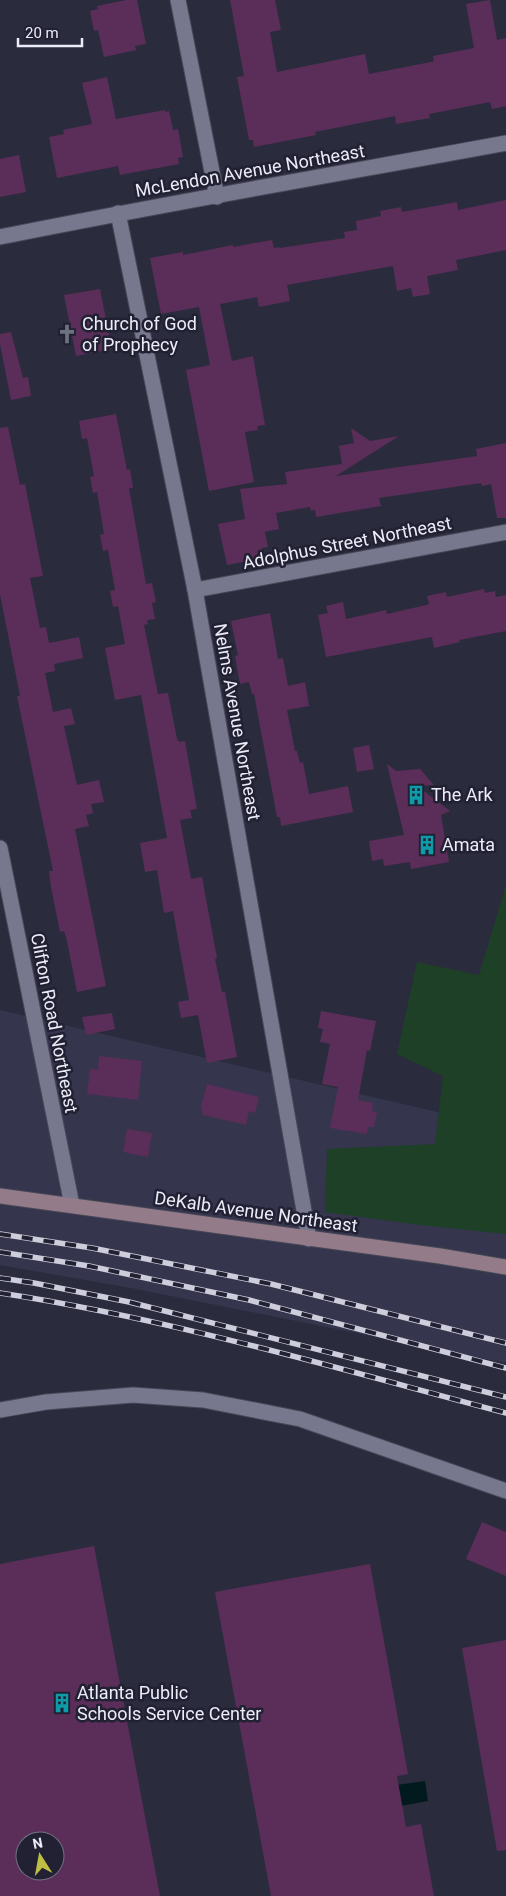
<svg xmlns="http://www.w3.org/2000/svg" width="506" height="1896" font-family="Roboto,sans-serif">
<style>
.built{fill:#35354e}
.green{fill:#1d4026}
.water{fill:#001a1e}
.building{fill:#5a2e58;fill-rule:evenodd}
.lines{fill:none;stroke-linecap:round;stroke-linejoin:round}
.minor-casing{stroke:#474757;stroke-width:17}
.tertiary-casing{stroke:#474757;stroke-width:17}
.secondary-casing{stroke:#474757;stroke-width:17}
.minor{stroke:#77778e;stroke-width:15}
.tertiary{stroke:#77778e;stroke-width:15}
.secondary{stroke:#947b89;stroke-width:15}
.rail-casing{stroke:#cdcddb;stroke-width:5.5}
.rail{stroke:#212133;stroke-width:4;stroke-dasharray:11;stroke-linecap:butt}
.labels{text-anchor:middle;stroke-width:5;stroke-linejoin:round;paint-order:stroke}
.street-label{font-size:18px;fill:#ececf9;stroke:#212133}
.poi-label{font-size:18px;fill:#ececf9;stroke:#212133;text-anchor:start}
</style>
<rect width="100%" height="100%" fill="#2b2b3e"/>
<path class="built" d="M 0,1010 L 506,1128 L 506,1363 L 131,1288 L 0,1265 Z"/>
<path class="green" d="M 506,885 L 506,1234 L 420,1225 L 325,1212 L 327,1149 L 435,1144 L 443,1076 L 397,1054 L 417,962 L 479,975 Z"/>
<path class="water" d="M 425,1781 L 428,1801 L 378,1810 L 375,1788 Z"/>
<g class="building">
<path d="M 126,0 L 137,0 L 146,44 L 135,46 L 136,50 L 104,57 L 98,30 L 94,31 L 90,11 L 98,9 L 97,6 Z"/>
<path d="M 230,0 L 275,0 L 281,30 L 270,32 L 277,72 L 365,54 L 369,74 L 431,62 L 434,61 L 433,56 L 474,48 L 466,4 L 490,0 L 497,40 L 506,38 L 506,106 L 492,109 L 490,102 L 429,114 L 430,118 L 396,124 L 395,116 L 315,132 L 316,135 L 254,147 L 253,140 L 249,140 L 237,77 L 244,76 Z"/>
<path d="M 107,77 L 116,119 L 165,110 L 165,112 L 169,111 L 173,130 L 178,129 L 183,157 L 178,158 L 179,164 L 120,175 L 118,166 L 57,178 L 49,137 L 64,134 L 63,130 L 92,124 L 82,83 Z"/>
<path d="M 19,155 L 26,192 L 0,197 L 0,159 Z"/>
<path d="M 506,200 L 506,250 L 456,260 L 458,270 L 427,276 L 430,294 L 413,297 L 411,288 L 397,291 L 393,266 L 287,285 L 290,301 L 259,307 L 257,297 L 220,304 L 232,361 L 253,356 L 265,425 L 257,426 L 258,430 L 245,432 L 254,482 L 209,491 L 186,370 L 210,365 L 199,307 L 161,314 L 150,258 L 183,252 L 183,255 L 233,245 L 233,247 L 272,240 L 274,248 L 279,247 L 280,248 L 345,238 L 344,232 L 357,230 L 356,221 L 381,216 L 380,211 L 401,207 L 402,212 L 457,202 L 458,210 Z"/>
<path d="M 100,289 L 112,349 L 76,356 L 64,295 Z"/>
<path d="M 11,332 L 23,378 L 28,377 L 31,396 L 11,400 L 0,344 L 0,334 Z"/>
<path d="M 116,414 L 127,470 L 130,469 L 133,488 L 129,488 L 146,584 L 152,583 L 156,602 L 152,603 L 155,619 L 147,620 L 148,624 L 144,625 L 158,694 L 168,693 L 177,739 L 179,742 L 185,741 L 197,809 L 190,810 L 192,818 L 180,820 L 191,879 L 202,877 L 217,958 L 215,959 L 222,992 L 225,992 L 237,1057 L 207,1063 L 198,1015 L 181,1018 L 178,1002 L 189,1000 L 173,911 L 164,913 L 157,870 L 145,872 L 140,843 L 167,838 L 141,695 L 115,700 L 105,648 L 125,644 L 118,606 L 113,607 L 110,591 L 115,590 L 108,550 L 103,551 L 100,535 L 104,534 L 97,492 L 93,493 L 90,477 L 94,476 L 87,438 L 82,439 L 79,421 Z"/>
<path d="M 8,427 L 20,485 L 25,484 L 43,576 L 30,578 L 40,628 L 46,627 L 49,643 L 79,637 L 83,658 L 54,664 L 55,671 L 45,673 L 53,712 L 71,708 L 75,724 L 64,726 L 77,785 L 99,780 L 104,802 L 91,804 L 93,813 L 86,815 L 89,826 L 75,829 L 106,986 L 77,992 L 67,941 L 64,931 L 60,932 L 51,887 L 49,871 L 53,871 L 17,696 L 20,696 L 0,594 L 0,428 Z"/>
<path d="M 351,428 L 370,441 L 399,436 L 336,476 L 477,456 L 476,449 L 506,443 L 506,518 L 497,518 L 491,484 L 482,486 L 481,483 L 379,498 L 381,506 L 316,517 L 315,510 L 311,511 L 310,507 L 276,513 L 279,529 L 265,532 L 268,547 L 262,548 L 264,558 L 227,565 L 218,524 L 245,519 L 240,489 L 287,484 L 285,472 L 342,464 L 339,446 L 354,443 Z"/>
<path d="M 484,589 L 485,593 L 495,591 L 496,597 L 506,595 L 506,631 L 459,640 L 460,642 L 434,648 L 432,637 L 326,657 L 318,615 L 328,613 L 326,606 L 343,602 L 346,619 L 386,610 L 387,614 L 426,605 L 429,604 L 427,596 L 446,592 L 447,597 Z"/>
<path d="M 270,613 L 278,659 L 283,658 L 288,686 L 305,682 L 309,706 L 287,710 L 295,751 L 297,751 L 300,763 L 303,762 L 309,794 L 348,786 L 353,812 L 281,826 L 280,817 L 277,817 L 254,694 L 252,694 L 249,682 L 240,684 L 235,656 L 238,655 L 231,621 Z"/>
<path d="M 369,745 L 374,769 L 357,772 L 353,748 Z"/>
<path d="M 387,764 L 396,771 L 420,769 L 434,785 L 417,786 L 450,811 L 441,815 L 449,862 L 411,869 L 410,862 L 384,866 L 383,859 L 372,861 L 369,841 L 404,835 Z"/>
<path d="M 321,1011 L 376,1021 L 370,1051 L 367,1050 L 358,1100 L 373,1103 L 372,1111 L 377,1112 L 374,1127 L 368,1127 L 367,1134 L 330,1128 L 338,1087 L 322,1084 L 330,1044 L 320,1042 L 323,1029 L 318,1028 Z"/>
<path d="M 112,1013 L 115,1029 L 86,1035 L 82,1017 Z"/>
<path d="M 99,1056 L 142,1061 L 138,1100 L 87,1094 L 90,1069 L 98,1070 Z"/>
<path d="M 207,1084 L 259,1097 L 255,1113 L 249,1111 L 246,1125 L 203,1115 L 201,1106 Z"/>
<path d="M 127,1129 L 152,1133 L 148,1157 L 123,1152 Z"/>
<path d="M 482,1522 L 506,1532 L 506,1576 L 466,1559 Z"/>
<path d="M 94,1546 L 160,1896 L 0,1896 L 0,1564 ZM 25,1841 L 55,1841 L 55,1871 L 25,1871 Z"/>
<path d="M 370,1564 L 408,1774 L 397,1776 L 406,1827 L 421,1824 L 434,1896 L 271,1896 L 215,1592 Z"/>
<path d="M 506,1640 L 506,1850 L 497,1851 L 462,1648 Z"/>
</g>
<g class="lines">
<defs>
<g id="minor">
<path d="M 178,0 L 217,197"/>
<path d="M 118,213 L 195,590 L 309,1239"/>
<path d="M 195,590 L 506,532"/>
<path d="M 0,1410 L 46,1402 L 133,1395 L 203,1400 L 300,1419 L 506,1491"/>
</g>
<g id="tertiary">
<path d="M 0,237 C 168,203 337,174 506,143"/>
<path d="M 0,848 L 72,1205"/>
</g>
<path id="secondary" d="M 0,1196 L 440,1256 L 506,1267"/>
</defs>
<use href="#minor" class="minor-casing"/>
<use href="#tertiary" class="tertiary-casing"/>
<use href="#secondary" class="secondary-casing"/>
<use href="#minor" class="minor"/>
<use href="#tertiary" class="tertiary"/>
<use href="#secondary" class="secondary"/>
<defs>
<g id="rail">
<path d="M 0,1234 L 92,1248 L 271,1284 L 506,1343"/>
<path d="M 0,1252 L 89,1266 L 249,1300 L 506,1368"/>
<path d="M 0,1278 L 34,1283 L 129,1302 L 506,1397"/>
<path d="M 0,1293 C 171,1319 339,1369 506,1413"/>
</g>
</defs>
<use href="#rail" class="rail-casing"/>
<use href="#rail" class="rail"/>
</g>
<defs>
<symbol id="church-bare" viewBox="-9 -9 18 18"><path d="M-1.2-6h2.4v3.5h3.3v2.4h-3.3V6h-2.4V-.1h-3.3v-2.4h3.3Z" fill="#6b7280" stroke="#212133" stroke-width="2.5" paint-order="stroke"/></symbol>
<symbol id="building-bare" viewBox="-9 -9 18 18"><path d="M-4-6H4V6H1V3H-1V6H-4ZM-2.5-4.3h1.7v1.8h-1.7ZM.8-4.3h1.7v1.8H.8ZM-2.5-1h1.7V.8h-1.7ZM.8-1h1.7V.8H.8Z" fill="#0f9aa8" stroke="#212133" stroke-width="2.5" paint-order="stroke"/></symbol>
</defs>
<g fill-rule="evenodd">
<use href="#church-bare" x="53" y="320" width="28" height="28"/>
<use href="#building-bare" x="402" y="781" width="28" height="28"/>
<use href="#building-bare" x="413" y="831" width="28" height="28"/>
<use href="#building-bare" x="48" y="1689" width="28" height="28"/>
</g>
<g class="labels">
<g class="street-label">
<text transform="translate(250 171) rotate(-10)" y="6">McLendon Avenue Northeast</text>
<text transform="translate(347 543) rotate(-11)" y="6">Adolphus Street Northeast</text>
<text transform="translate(237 722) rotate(80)" y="6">Nelms Avenue Northeast</text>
<text transform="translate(54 1023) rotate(79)" y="6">Clifton Road Northeast</text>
<text transform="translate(256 1212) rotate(8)" y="6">DeKalb Avenue Northeast</text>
</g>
<g class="poi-label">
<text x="82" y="330">Church of God<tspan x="82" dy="21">of Prophecy</tspan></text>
<text x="431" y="801">The Ark</text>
<text x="442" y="851">Amata</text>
<text x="77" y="1699">Atlanta Public<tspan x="77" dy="21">Schools Service Center</tspan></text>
</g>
</g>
<g transform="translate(40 1856) rotate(349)"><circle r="24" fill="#212133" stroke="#727282"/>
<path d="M0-4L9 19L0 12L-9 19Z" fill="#bebf42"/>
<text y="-8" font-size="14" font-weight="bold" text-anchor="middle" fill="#ececf9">N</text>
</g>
<path d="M18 38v8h64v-8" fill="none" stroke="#ececf9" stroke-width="2.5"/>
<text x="25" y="38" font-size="15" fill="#ececf9" stroke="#212133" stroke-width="4" paint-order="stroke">20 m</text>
</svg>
